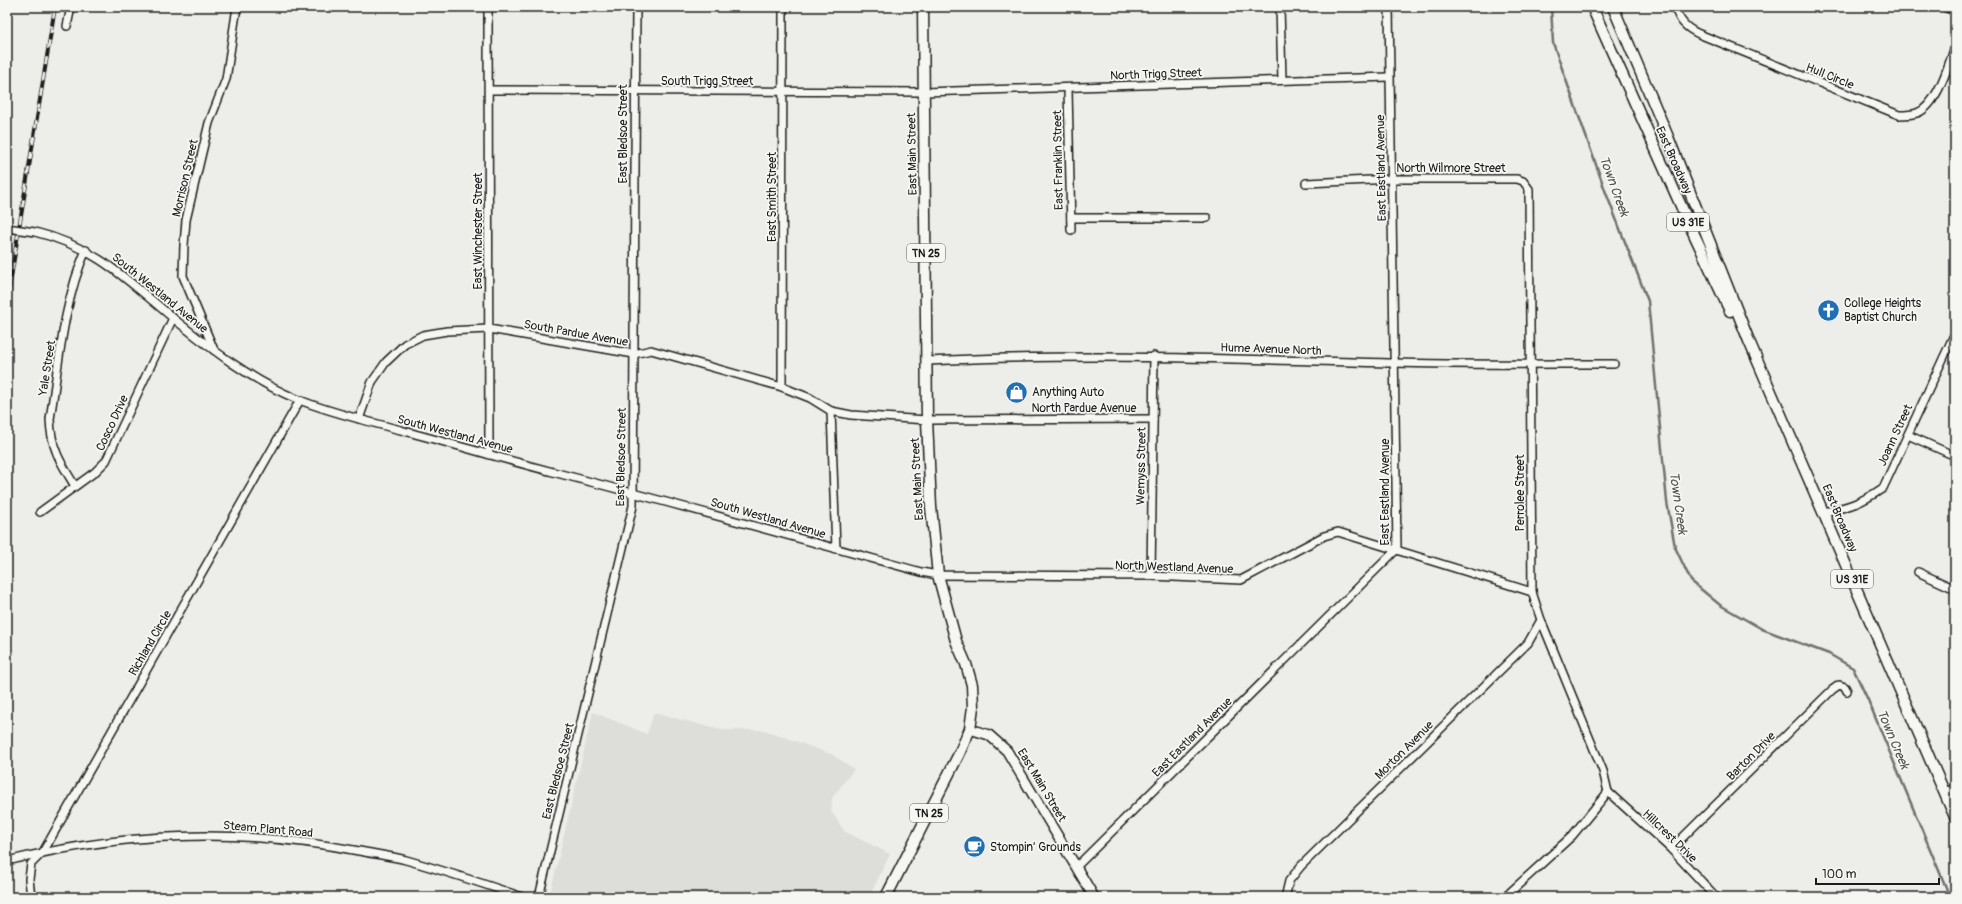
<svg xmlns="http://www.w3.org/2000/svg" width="1962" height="904" font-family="Pangolin,sans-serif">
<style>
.built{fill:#ddddda}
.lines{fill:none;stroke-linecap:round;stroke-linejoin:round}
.stream{stroke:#6f6f6d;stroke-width:2.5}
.street-casing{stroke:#1c1c1c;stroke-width:10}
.secondary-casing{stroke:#1c1c1c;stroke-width:12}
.primary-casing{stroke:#1c1c1c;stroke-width:13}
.street{stroke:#f6f6f2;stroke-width:7}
.secondary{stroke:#f6f6f2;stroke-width:9}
.primary{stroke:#f6f6f2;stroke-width:10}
.rail-casing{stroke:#1c1c1c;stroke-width:4}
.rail{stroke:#f6f6f2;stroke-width:2.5;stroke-dasharray:8;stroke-linecap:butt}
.street-bridge-casing{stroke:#1c1c1c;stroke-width:10;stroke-linecap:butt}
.street-bridge{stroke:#f6f6f2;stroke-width:7}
.labels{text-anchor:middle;stroke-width:3.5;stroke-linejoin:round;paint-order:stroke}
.shield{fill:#f6f6f2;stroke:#5d5d5c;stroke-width:1}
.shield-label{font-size:11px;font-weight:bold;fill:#1c1c1c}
.street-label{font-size:12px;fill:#1c1c1c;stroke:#f6f6f2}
.poi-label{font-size:12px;fill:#1c1c1c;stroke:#f6f6f2;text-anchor:start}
.water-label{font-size:13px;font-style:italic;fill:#535352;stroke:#f6f6f2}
</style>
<rect width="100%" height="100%" fill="#edede9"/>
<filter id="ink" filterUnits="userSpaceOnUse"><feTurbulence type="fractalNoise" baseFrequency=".025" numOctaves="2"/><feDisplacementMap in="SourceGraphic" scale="8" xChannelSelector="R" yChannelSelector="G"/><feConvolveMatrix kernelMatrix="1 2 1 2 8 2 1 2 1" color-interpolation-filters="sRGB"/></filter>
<g filter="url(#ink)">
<path class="built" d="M 593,712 L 647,734 L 654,713 L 722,730 L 765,730 L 831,754 L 854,769 L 832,798 L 831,811 L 844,831 L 890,854 L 869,897 L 553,896 L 551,890 Z"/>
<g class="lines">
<path class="stream" d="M 1551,7 L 1553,43 L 1606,193 L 1648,301 L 1667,502 L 1675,547 L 1691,581 L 1720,605 L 1762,629 L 1829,654 L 1853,668 L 1868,700 L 1950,897"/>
<defs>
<g id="street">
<path d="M 488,7 L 489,455"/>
<path d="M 1280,7 L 1282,80"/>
<path d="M 1675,7 C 1679,21 1686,28 1699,34 L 1899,115 C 1905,115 1911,115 1917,113 C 1937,106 1948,66 1955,47"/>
<path d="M 1944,7 L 1955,11"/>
<path d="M 67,26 L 71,7"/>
<path d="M 1068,89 L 1071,230"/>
<path d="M 489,90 L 924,92 L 1389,77"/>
<path d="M 1306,183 L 1393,179 L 1517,179 L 1523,181 L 1529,189 L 1532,592 L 1541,620 L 1603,771 L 1608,792"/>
<path d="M 1071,218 L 1207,218"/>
<path d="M 35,232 C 96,247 126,279 173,318 C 211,349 251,380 297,399 C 331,413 368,421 404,431 C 453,444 503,459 553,472 C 676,504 798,538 921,572 L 938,575 L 1151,576 L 1241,580 L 1324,536 L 1338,532 L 1532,592"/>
<path d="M 214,350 L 183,276 L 184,245 L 186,220 L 209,123 L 226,79 L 237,7"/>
<path d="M 927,361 C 1082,353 1237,359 1393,363 C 1467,365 1541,364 1614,364"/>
<path d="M 782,387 L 783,7"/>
<path d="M 831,411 L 836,549"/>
<path d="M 359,419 L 372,382 L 386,362 L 405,344 L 423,335 L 447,331 L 489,329 L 634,354 L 651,350 L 782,387 L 810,398 L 831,411 L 851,415 L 927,420 L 1153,419"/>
<path d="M 1908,435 L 1955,456"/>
<path d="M 75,486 C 60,462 51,448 50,419 C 59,363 63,303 86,250"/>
<path d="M 40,512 L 95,472 L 106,461 L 173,318"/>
<path d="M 1824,512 C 1849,507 1861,503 1883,488 L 1955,333"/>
<path d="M 1918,572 L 1955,589"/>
<path d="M 1151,576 L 1154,356"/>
<path d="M 1608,792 L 1671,849 L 1716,897"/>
<path d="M 1945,792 L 1955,788"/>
<path d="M 1671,849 L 1832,690 L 1839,685 L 1845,687 L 1847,691"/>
<path d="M 7,861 C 122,832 242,828 359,851 C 374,854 391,856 406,860 C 445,871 484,884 522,897"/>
<path d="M 1076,867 L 1397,549 L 1389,7"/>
<path d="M 31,897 L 29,879 L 31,864 L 43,852 L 300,400"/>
<path d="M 539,897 L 633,506 L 636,7"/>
<path d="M 1288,897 L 1286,894 L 1289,881 L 1301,866 L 1528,643 L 1541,620"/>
<path d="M 1505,897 L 1572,836 L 1608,792"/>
</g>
<path id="secondary" d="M 970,729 L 989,735 L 1007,751 L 1094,897"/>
<g id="primary">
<path d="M 1592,7 L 1686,217 L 1730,311"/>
<path d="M 1613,7 L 1668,137 L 1749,341 L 1955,817"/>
<path d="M 886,897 L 959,754 L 970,729 L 973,707 L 972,685 L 966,664 L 956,641 L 938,575 L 931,507 L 927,420 L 923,7"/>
</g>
</defs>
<use href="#street" class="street-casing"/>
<use href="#secondary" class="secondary-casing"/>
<use href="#primary" class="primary-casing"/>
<use href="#street" class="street"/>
<use href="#secondary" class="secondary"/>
<use href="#primary" class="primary"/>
<defs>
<path id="rail" d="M 7,302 L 55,7"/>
</defs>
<use href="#rail" class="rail-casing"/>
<use href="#rail" class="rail"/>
<defs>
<path id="street-bridge" d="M 7,228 L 35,232"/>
</defs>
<use href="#street-bridge" class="street-bridge-casing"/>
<use href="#street-bridge" class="street-bridge"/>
</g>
</g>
<defs>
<symbol id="church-disc" viewBox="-11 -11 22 22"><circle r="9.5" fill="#1f6fb2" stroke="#f6f6f2"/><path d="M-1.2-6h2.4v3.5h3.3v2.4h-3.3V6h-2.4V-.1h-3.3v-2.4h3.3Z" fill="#fff"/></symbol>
<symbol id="shop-disc" viewBox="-11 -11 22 22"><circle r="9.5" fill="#1f6fb2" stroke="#f6f6f2"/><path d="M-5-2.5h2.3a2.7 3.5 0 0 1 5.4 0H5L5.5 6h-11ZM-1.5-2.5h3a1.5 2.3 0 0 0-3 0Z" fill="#fff"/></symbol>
<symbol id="cafe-disc" viewBox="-11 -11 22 22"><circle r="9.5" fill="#1f6fb2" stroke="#f6f6f2"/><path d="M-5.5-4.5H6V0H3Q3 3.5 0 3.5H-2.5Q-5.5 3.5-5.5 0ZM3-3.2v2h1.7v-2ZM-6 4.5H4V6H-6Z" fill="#fff"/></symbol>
</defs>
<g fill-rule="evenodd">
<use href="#church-disc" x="1816" y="298" width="25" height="25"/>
<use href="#shop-disc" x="1004" y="380" width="25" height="25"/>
<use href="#cafe-disc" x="962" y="834" width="25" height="25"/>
</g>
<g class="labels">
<g class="shield">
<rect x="1667" y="213" width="42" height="18" rx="3"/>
<rect x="907" y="244" width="38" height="18" rx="3"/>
<rect x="1831" y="570" width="42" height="18" rx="3"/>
<rect x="910" y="804" width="38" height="18" rx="3"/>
</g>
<g class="shield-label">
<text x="1688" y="226">US 31E</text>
<text x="926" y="257">TN 25</text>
<text x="1852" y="583">US 31E</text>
<text x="929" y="817">TN 25</text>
</g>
<g class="street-label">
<text transform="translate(1156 74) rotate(-2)" y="4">North Trigg Street</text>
<text transform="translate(1830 76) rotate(22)" y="4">Hull Circle</text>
<text x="707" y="85">South Trigg Street</text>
<text transform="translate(623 134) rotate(-90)" y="4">East Bledsoe Street</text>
<text transform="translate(912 154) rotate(-91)" y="4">East Main Street</text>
<text transform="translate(1058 160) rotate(-91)" y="4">East Franklin Street</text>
<text transform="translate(1674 160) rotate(66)" y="4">East Broadway</text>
<text transform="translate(1381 168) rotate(-91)" y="4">East Eastland Avenue</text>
<text x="1451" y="172">North Wilmore Street</text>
<text transform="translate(185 178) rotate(-77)" y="4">Morrison Street</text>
<text transform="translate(772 197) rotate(-90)" y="4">East Smith Street</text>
<text transform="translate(478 231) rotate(-90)" y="4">East Winchester Street</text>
<text transform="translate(160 293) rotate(39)" y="4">South Westland Avenue</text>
<text transform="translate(576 333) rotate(10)" y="4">South Pardue Avenue</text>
<text transform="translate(1271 349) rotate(2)" y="4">Hume Avenue North</text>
<text transform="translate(47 368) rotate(-81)" y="4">Yale Street</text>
<text x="1084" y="412">North Pardue Avenue</text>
<text transform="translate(112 423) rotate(-65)" y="4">Cosco Drive</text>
<text transform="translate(455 434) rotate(15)" y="4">South Westland Avenue</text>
<text transform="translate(1895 435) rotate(-65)" y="4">Joann Street</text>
<text transform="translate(621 457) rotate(-89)" y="4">East Bledsoe Street</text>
<text transform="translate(1141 466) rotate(-89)" y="4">Wemyss Street</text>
<text transform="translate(917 479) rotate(-93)" y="4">East Main Street</text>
<text transform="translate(1385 492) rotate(-90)" y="4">East Eastland Avenue</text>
<text transform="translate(1520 493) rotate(-90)" y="4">Perrolee Street</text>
<text transform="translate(768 518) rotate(16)" y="4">South Westland Avenue</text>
<text transform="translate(1840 518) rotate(67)" y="4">East Broadway</text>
<text transform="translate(1174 567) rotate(2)" y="4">North Westland Avenue</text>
<text transform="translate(150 643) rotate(-60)" y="4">Richland Circle</text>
<text transform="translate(1192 737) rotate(-45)" y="4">East Eastland Avenue</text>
<text transform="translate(1404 750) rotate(-45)" y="4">Morton Avenue</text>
<text transform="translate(1751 756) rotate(-45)" y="4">Barton Drive</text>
<text transform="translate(558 771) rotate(-76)" y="4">East Bledsoe Street</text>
<text transform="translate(1042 785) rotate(59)" y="4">East Main Street</text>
<text transform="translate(268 829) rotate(5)" y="4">Steam Plant Road</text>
<text transform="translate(1670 836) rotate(44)" y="4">Hillcrest Drive</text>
</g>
<g class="poi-label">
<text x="1844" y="307">College Heights<tspan x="1844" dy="14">Baptist Church</tspan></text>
<text x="1032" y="396">Anything Auto</text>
<text x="990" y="851">Stompin’ Grounds</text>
</g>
<g class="water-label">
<text transform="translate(1615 186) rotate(70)" y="5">Town Creek</text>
<text transform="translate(1679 503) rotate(82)" y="5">Town Creek</text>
<text transform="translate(1894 739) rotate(67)" y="5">Town Creek</text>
</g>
</g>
<rect width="1962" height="904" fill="none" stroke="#f6f6f2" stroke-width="24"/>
<rect x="12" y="12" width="1938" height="880" fill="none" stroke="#1c1c1c" stroke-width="1.5" filter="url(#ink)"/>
<path d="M1816 878v6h123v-6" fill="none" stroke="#1c1c1c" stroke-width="2"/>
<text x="1822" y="878" font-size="12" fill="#1c1c1c" stroke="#f6f6f2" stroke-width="3" paint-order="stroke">100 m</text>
</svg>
